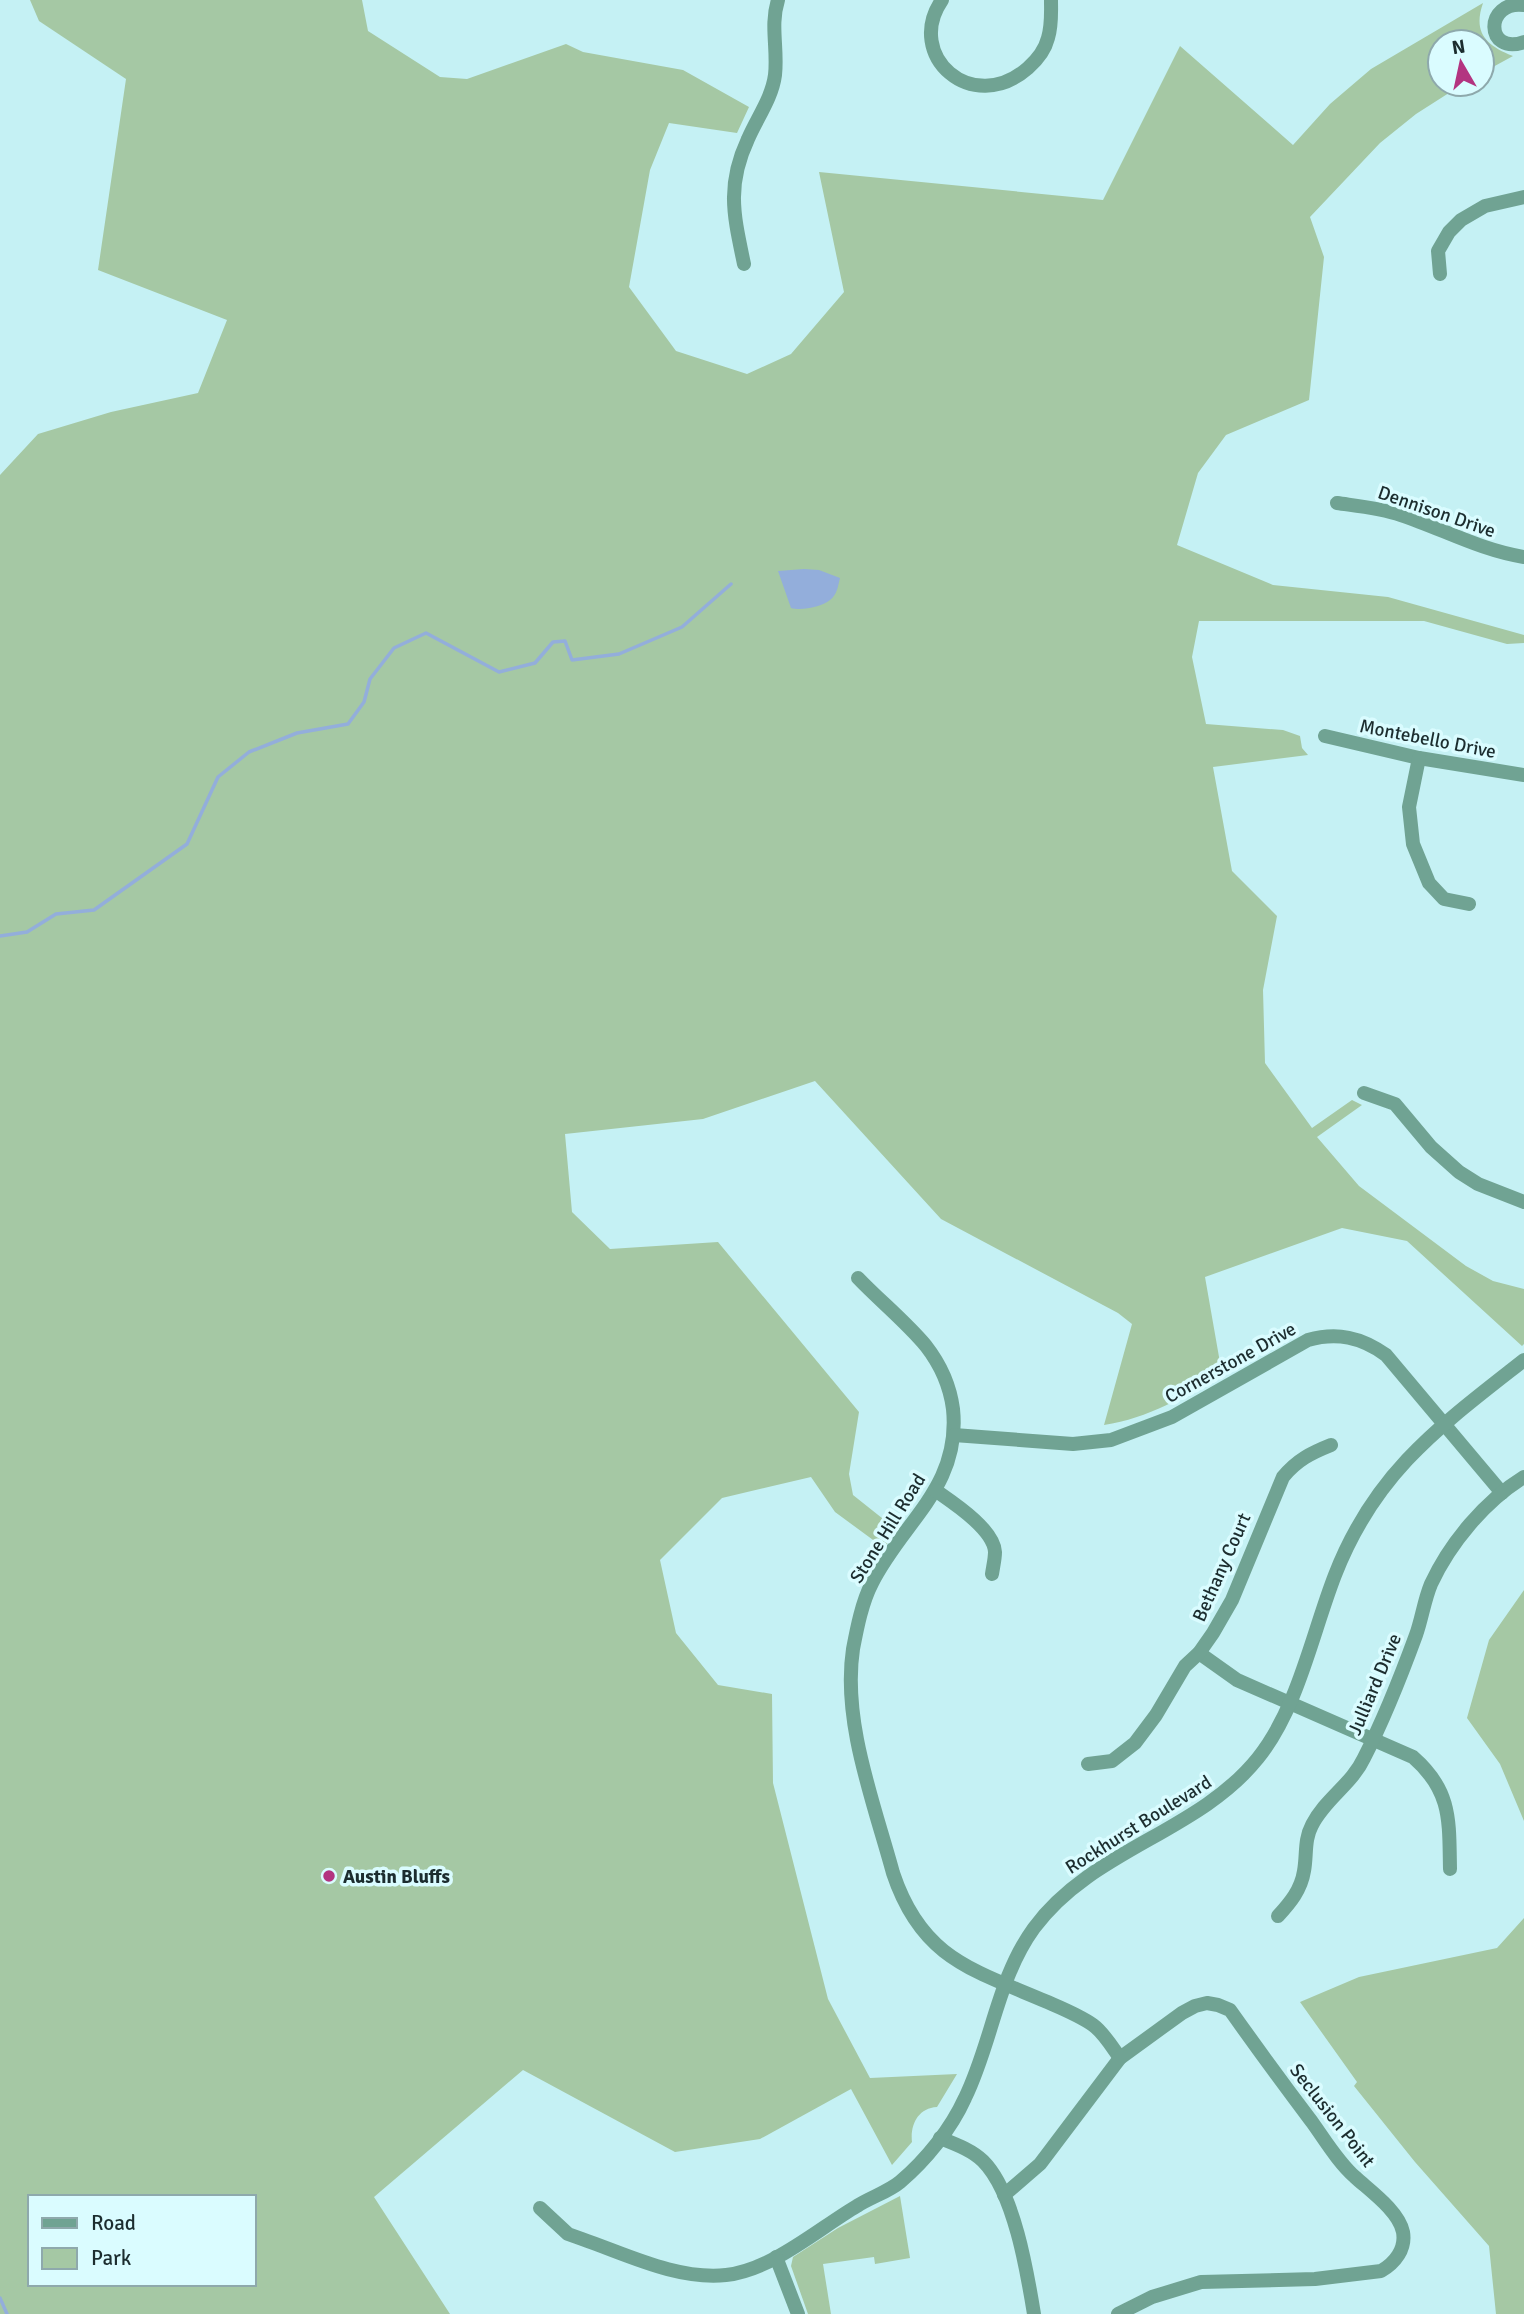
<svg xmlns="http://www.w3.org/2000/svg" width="1524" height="2314" font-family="Signika,sans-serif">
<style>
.green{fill:#a5c8a4;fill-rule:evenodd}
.water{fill:#93aedb}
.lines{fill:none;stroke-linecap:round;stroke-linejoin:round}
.stream{stroke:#93aedb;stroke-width:3.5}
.minor{stroke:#70a393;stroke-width:14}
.poi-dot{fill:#b33480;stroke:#dafcff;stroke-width:2.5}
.labels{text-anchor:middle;stroke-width:7;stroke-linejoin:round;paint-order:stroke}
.street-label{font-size:19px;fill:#1c2d2f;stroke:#dafcff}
.poi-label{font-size:19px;font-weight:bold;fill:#1c2d2f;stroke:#dafcff;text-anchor:start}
</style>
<rect width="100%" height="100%" fill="#c5f1f4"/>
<g class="green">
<path d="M 30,0 L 362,0 L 368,31 L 440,77 L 467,79 L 566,44 L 583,52 L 683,70 L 749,107 L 737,133 L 669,123 L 650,170 L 629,287 L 676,351 L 747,374 L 791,354 L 844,292 L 819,172 L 1103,200 L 1180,46 L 1293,145 L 1330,104 L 1371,69 L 1483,3 C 1473,32 1485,45 1513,56 L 1482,73 L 1482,42 L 1440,42 L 1440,84 L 1463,84 L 1416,114 L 1380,143 L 1310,217 L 1324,257 L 1309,400 L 1226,435 L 1198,473 L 1177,545 L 1273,585 L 1388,597 L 1524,635 L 1524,643 L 1507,644 L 1424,621 L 1199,621 L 1192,657 L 1206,724 L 1283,730 L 1300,736 L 1302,748 L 1308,755 L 1213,767 L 1232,871 L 1277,916 L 1263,990 L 1265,1063 L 1312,1128 L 1352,1100 L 1362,1105 L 1317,1137 L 1359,1186 L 1466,1266 L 1493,1281 L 1524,1289 L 1524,1344 L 1522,1346 L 1407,1241 L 1342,1228 L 1205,1277 L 1222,1374 C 1184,1397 1149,1418 1104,1425 L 1132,1324 L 1118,1313 L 941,1219 L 815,1081 L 703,1119 L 565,1134 L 572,1212 L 610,1249 L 718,1242 L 859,1412 L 849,1474 L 853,1495 L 897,1530 L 884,1548 L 835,1512 L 811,1477 L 722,1498 L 660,1560 L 676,1633 L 718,1685 L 772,1694 L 773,1783 L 828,1999 L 870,2078 L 957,2074 L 937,2107 C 918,2108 910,2125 912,2142 L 892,2165 L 851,2089 L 760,2139 L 675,2152 L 523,2070 L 374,2197 L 450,2314 L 0,2314 L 0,475 L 38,434 L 111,412 L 198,393 L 227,320 L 98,270 L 126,79 L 39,21 ZM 30,2197 L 254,2197 L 254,2284 L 30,2284 Z"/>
<path d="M 1524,1590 L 1524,1821 L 1500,1764 L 1467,1718 L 1489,1640 Z"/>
<path d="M 1524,1918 L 1524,2314 L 1496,2314 L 1489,2246 L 1415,2162 L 1354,2086 L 1357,2082 L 1300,2002 L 1359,1977 L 1497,1948 Z"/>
<path d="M 900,2196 L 910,2258 L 875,2264 L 874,2257 L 823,2264 L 831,2314 L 808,2314 L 791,2266 L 793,2257 L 838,2228 Z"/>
</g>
<path class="water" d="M 804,569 L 819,570 L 840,578 C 838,586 837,595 830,600 C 821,607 802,611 791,608 L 778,571 Z"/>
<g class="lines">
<g class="stream">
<path d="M 0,936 L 27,932 L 56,914 L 94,910 L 187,844 L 218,777 L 249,752 L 297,733 L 348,724 L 364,702 L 370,679 L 394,648 L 426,633 L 499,672 L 535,663 L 553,642 L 565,641 L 572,660 L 619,654 L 682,627 L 731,584"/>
<path d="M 0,2298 L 7,2314"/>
</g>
<g class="minor">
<path d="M 942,0 C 904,55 972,117 1028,68 C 1037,60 1045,50 1048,38 C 1052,25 1051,12 1051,0"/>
<path d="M 1524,5 C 1484,0 1485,56 1524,42"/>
<path d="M 744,264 C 734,216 726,186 748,139 C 757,118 772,98 775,75 C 778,49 770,25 778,0"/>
<path d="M 1440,274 L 1438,251 L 1449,232 L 1461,220 L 1485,206 L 1524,197"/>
<path d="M 1337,503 C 1358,506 1380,508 1401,515 C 1443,529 1480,550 1524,557"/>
<path d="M 1325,736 L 1419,758 L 1524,775"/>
<path d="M 1419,758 L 1409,807 L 1413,844 L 1429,883 L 1444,899 L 1469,904"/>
<path d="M 1364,1093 L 1395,1104 L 1431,1147 L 1459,1172 L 1478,1184 L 1524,1202"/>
<path d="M 858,1278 C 880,1301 906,1322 926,1346 C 940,1364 950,1386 953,1409 C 961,1487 903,1521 872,1583 C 862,1602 857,1628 853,1649 C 842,1721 874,1803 893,1873 C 921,1957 970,1969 1045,2001 C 1061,2008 1079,2015 1093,2025 C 1104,2033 1112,2047 1120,2058"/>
<path d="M 954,1435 L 1073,1444 L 1111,1440 L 1172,1417 L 1308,1340 C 1337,1332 1361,1337 1386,1355 L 1502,1493"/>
<path d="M 935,1490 C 952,1502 994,1529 995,1552 C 995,1559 993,1567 992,1574"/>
<path d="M 1199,1653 L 1237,1680 L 1413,1757 C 1452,1791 1449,1821 1450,1869"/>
<path d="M 1088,1764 L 1112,1761 L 1135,1743 L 1156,1715 L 1185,1666 L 1199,1653 L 1213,1633 L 1232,1600 L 1283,1477 C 1297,1460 1311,1453 1331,1445"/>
<path d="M 1278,1916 C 1290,1903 1301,1890 1304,1871 C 1307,1855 1304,1840 1312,1825 C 1325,1799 1352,1784 1364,1758 C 1384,1719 1401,1676 1416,1635 C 1422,1618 1424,1601 1431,1584 C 1450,1543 1485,1501 1524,1477"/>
<path d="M 940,2138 C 955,2144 972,2150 983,2161 C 1014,2192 1027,2271 1034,2314"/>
<path d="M 1004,2195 L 1040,2164 L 1120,2058 L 1182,2013 L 1195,2006 L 1207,2003 L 1218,2005 L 1230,2010 C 1257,2048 1284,2085 1312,2122 C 1325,2140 1338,2162 1355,2177 C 1369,2190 1399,2211 1403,2232 C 1406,2249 1395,2263 1381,2271 L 1315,2279 L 1201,2282 L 1152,2297 L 1118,2314"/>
<path d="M 540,2208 L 568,2234 L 582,2239 C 628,2255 677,2280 726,2275 C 772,2270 818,2229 857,2206 C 871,2197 888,2192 900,2182 C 926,2160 951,2129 965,2098 C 992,2043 997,1979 1034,1928 C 1092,1849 1198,1833 1258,1758 C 1298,1708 1312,1634 1335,1575 C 1375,1472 1440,1426 1524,1360"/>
<path d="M 776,2257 L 798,2314"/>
</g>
</g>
<circle class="poi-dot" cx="329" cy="1876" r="7"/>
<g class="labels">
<g class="street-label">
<text transform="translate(1437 511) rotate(19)" y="7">Dennison Drive</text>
<text transform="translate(1428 738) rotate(11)" y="7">Montebello Drive</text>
<text transform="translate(1230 1362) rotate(-29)" y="7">Cornerstone Drive</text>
<text transform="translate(887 1528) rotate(-58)" y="7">Stone Hill Road</text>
<text transform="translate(1221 1567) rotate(-66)" y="7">Bethany Court</text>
<text transform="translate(1374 1684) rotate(-67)" y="7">Julliard Drive</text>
<text transform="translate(1138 1824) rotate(-32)" y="7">Rockhurst Boulevard</text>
<text transform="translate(1333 2115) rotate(52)" y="7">Seclusion Point</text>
</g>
<g class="poi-label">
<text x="343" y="1883">Austin Bluffs</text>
</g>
</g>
<rect x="28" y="2195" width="228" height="91" fill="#dafcff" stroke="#8ea9ac" stroke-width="2"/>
<rect x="42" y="2218" width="35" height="10" fill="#70a393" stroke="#8ea9ac" stroke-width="2"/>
<text x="91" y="2230" font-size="21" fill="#1c2d2f">Road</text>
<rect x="42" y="2248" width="35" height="21" fill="#a5c8a4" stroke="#8ea9ac" stroke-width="2"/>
<text x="91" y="2265" font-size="21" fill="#1c2d2f">Park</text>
<g transform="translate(1461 63) rotate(351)"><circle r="33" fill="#dafcff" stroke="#8ea9ac" stroke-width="2"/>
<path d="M0-5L12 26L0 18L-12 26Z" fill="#b33480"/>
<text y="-10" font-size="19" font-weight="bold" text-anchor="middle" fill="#1c2d2f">N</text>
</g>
</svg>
